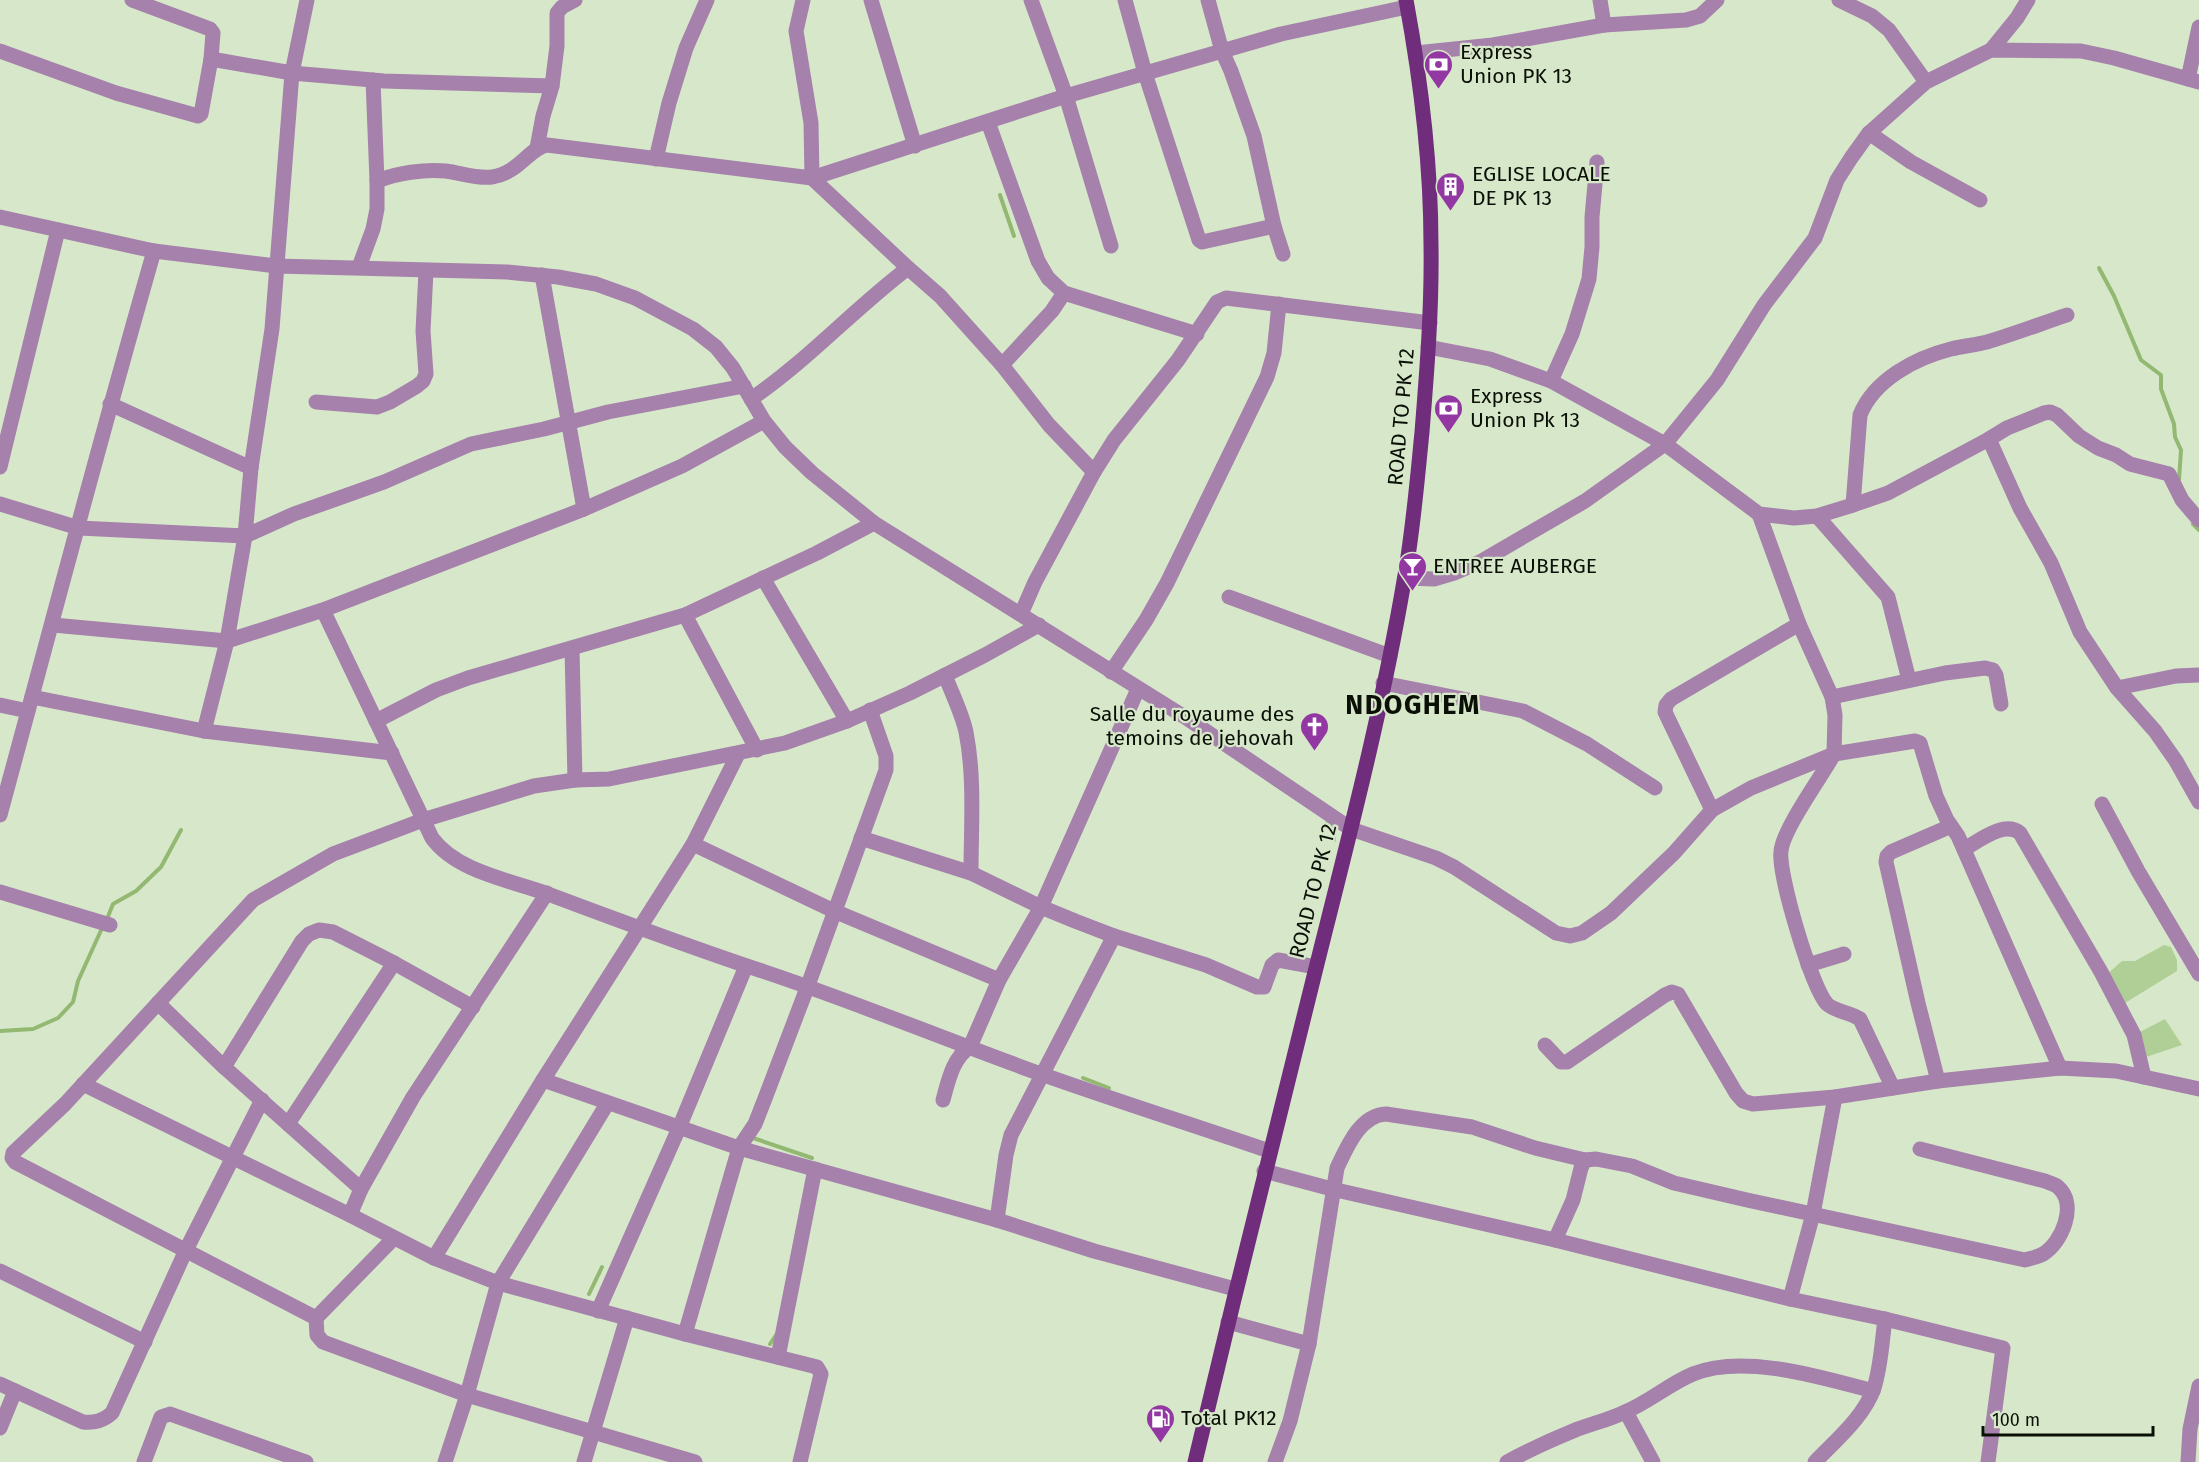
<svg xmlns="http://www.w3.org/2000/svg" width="2199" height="1462" font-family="'Fira Sans',sans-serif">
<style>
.green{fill:#b0cf97}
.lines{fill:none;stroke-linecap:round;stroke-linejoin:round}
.stream{stroke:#92b872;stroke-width:4}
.minor{stroke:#a581ab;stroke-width:15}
.major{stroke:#6f2d7b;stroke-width:15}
.labels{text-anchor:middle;stroke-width:4.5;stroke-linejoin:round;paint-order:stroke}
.poi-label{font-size:21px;fill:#0b1007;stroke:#d7e8ca;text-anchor:start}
.street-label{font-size:21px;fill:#0b1007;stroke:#d7e8ca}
.district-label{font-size:27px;font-weight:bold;letter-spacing:1.5px;fill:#0b1007;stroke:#d7e8ca}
</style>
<rect width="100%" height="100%" fill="#d7e8ca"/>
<g class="green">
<path d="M 2164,945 L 2171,947 L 2177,960 L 2177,971 L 2125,1003 L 2106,975 L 2122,961 L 2135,961 Z"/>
<path d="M 2165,1019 L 2182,1045 L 2140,1059 L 2134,1035 Z"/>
</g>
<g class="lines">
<g class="stream">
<path d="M 1000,195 L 1014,236"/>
<path d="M 2099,268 L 2114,296 L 2141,360 L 2161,375 L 2161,389 L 2174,424 L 2175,437 L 2181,450 L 2179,480"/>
<path d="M 2193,524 L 2199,530"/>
<path d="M 1327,823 L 1334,830 L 1334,840"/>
<path d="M 107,919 L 113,904 L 136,891 L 161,867 L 181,830"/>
<path d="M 0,1031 L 33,1029 L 58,1018 L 73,1002 L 78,981 L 103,926"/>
<path d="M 1083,1078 L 1109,1088"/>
<path d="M 753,1138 L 812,1158"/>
<path d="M 589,1294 L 602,1267"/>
<path d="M 770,1344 L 776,1335"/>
</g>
<g class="minor">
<path d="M 803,0 L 796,31 L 811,123 L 812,178 L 908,268"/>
<path d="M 871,0 L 915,146"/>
<path d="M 1031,0 L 1066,96 L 1111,246"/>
<path d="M 1125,0 L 1145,73 L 1199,240 L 1202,242 L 1274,226 L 1283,254"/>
<path d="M 1208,0 L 1222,51 L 1231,71 L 1254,136 L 1274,226"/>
<path d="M 1600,0 L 1604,25"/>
<path d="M 1839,0 L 1872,16 L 1889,30 L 1926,82"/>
<path d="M 1991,50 L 2017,18 L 2028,0"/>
<path d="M 0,51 L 116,93 L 198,116 L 201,114 L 211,59 L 213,33 L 210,29 L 132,0"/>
<path d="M 1416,53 L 1493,45 L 1604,25 L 1686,20 L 1700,16 L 1717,0"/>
<path d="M 211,59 L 292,73 L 384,81 L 552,86"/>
<path d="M 2188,79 L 2199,27"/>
<path d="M 373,80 L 377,181"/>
<path d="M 988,122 L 1038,261 L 1048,278 L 1064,293 L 1052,311 L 1002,365"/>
<path d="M 1869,133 L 1911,162 L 1980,200"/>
<path d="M 537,148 L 543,116 L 552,86 L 557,46 L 557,13 L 562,7 L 575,0"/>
<path d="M 656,159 L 669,103 L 686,48 L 707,0"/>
<path d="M 0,217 L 154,251 L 276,266 L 507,272 L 558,277 L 596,284 L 635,298 L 693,329 L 716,347 L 733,368 L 764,421 L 785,447 L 812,473 L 874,523 L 1188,719 L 1351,829 L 1436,858 L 1454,867 L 1556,933 L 1570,936 L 1582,933 L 1611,913 L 1674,853 L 1712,810 L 1665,712 L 1666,705 L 1671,699 L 1799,624"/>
<path d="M 359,267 L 373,229 L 377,209 L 377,181 C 397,173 424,169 446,171 C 461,173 477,179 492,177 C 519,173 529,148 547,145 L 812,178 L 1066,96 L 1281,34 L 1407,7"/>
<path d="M 542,275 L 584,509"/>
<path d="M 1064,293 L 1197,334"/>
<path d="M 1428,347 L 1490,359 L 1551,381 L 1665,444 L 1759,514 L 1794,518 L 1817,516 L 1853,505 L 1888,493 L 1989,439 L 2020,508 L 2051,563 L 2080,632 L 2117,688 L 2155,731 L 2176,761 L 2199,802"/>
<path d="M 1551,381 L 1572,334 L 1589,279 L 1592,247 L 1592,217 L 1597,162"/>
<path d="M 751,399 C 807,361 854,309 908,268 L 940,296 L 1002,365 L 1049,425 L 1094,472"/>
<path d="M 316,402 L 377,407 L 390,402 L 417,386 L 423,381 L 426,374 L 423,331 L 426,271"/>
<path d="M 110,404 L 251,468"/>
<path d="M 1989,439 L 2007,428 L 2044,413 L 2050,412 L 2057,415 L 2079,436 L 2098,448 L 2116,455 L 2130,464 L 2169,474 L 2182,500 L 2199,520"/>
<path d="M 0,467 L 58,230"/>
<path d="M 0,504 L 79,528 L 245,536 L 294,514 L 384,482 L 471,444 L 544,429 L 608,412 L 744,386"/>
<path d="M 1853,505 L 1860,415 C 1874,380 1915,358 1951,349 C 1963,346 1975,345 1987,342 C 2014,334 2040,324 2067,315"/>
<path d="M 1759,514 L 1799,624 L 1832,697 L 1835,715 L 1834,754 L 1915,741 L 1920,743 L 1936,796 L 1947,820 L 1958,836 L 2060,1068"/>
<path d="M 1817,516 L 1888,597 L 1909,680"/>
<path d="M 763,578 L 847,721"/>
<path d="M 1405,578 L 1434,579 L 1454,573 L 1480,562 L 1585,501 L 1665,444 L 1717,380 L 1764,305 L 1815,238 L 1837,180 L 1851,158 L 1869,133 L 1926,82 L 1991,50 L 2081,51 L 2114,58 L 2199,82"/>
<path d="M 1229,597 L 1390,656"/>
<path d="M 323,610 L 432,838 C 457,872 510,880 548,894 C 620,921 692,948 765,972 C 858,1003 949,1041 1041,1074 C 1117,1101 1193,1125 1269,1151"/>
<path d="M 1021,614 L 1035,582 L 1094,472 L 1114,440 L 1178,360 L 1217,302 L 1226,298 L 1430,323"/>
<path d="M 685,615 L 757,750"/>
<path d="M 53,625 L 227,641 L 323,610 L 584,509 L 682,466 L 764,421"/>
<path d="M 572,649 L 575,780"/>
<path d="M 1111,672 L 1146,620 L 1167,583 L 1267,377 L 1274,353 L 1279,304"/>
<path d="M 945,675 C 952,694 962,713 966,732 C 975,778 971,827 971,873"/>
<path d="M 1383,683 L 1523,711 L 1587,744 L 1655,788"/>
<path d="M 2117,688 L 2176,676 L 2199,675"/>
<path d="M 32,697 L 204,731 L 392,753"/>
<path d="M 1832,697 L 1945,673 L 1985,668 L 1993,670 L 1996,675 L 2001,704"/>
<path d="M 0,705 L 28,711"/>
<path d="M 376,721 L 436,690 L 468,678 L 685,615 L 817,553 L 874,523"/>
<path d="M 204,731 L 227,641 L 245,536 L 251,468 L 272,329 L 292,73 L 307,0"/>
<path d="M 2102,804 L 2138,871 L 2199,974"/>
<path d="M 1712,810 L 1751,788 L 1834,754 C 1822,776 1783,829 1781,851 C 1778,874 1811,986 1827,1004 C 1836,1012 1850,1012 1860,1019 L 1893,1088"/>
<path d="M 0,815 C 51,627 100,439 154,251"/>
<path d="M 861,838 L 971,873 L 1041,907 L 1075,921 L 1114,936 L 1206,965 L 1257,987 L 1264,987 L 1272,965 L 1278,960 L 1316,967"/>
<path d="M 693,844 L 738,754"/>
<path d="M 1964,849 C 1979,841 2004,820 2020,833 L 2101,972 L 2134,1035 L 2144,1077"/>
<path d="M 0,892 L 110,925"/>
<path d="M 1808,965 L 1844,954"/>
<path d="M 158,1003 L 224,1067 L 361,1189 L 350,1215 L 434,1258 L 498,1283 L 685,1334 L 817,1367 L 821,1374 L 800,1462"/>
<path d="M 1545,1045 L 1561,1062 L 1567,1062 L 1665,995 L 1672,992 L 1678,994 L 1736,1093 L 1743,1101 L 1753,1104 L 1835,1097 L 1938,1081 L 2060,1068 L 2116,1071 L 2199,1089"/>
<path d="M 224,1067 L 302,941 L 309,934 L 319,930 L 333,932 L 394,963 L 473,1007"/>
<path d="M 543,1080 L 739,1148 L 997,1220 L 1006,1155 L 1011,1135 L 1114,936"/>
<path d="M 1938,1081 L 1918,1003 L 1886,862 L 1887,856 L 1891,852 L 1951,826"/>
<path d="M 83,1084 L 350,1215"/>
<path d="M 943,1100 C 948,1082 953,1057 970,1047 L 999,980 L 1041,907 L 1138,689"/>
<path d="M 288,1124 L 394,963"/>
<path d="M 1264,1171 L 1332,1189 L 1555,1240 L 1790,1299 L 1885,1319 L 2003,1348 L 1988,1462"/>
<path d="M 361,1189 L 413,1097 L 547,893"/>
<path d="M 997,1220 L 1094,1251 L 1235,1289"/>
<path d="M 1555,1240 L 1573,1200 L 1581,1168 L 1585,1160 L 1596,1159 L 1632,1166 L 1674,1183 L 1747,1200 L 2025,1260 C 2031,1258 2038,1257 2043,1254 C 2062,1243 2078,1204 2058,1187 C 2055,1184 2049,1183 2045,1181 L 1920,1149"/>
<path d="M 434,1258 L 543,1080 L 693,844 L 834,911 L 999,980"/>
<path d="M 0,1271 L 145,1342"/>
<path d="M 1790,1299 L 1813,1214 L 1835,1097"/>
<path d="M 598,1311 L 679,1128 L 746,966"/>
<path d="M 316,1318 L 394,1238"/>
<path d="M 1228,1322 L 1309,1344"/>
<path d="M 685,1334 L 739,1148 L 755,1124 L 764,1101 L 807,988 L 886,770 L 886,756 L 870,710"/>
<path d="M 778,1357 L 815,1169"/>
<path d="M 0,1384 L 83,1422 C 95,1423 103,1421 112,1413 L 186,1250 L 262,1100"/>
<path d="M 1626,1412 L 1653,1462"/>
<path d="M 0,1428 L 15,1391"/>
<path d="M 144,1462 L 161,1417 L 170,1414 L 306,1462"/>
<path d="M 445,1462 L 467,1395 L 498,1283 L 607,1104"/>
<path d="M 584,1462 L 627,1318"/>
<path d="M 695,1462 L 467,1395 L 323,1342 L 317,1335 L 316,1318 L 15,1162 L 12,1158 L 13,1153 L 65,1104 L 253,900 L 333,854 L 423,820 L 534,786 L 575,780 L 609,779 L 785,743 L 847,721 L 910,693 L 985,655 L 1039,625"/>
<path d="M 1275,1462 L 1290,1421 L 1309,1344 L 1337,1168 C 1347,1147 1360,1115 1386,1114 L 1472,1127 L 1535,1148 L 1585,1160"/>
<path d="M 1507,1462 C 1529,1450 1551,1440 1573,1431 C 1590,1424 1609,1420 1625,1412 C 1649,1402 1669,1384 1693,1374 C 1744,1353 1823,1378 1873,1391"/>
<path d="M 1815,1462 C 1836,1440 1864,1417 1874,1388 C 1881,1366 1882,1341 1885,1319"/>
<path d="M 2188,1462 L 2190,1429 L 2199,1386"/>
</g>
<path class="major" d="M 1195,1462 C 1234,1297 1275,1132 1316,968 C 1348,840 1382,711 1404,581 C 1413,532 1417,482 1422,432 C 1427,370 1432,308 1431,245 C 1431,163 1421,81 1406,0"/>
</g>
<defs>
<symbol id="bank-pin" viewBox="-11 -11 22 30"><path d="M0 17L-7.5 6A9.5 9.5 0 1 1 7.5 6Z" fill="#9338a3" stroke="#d7e8ca"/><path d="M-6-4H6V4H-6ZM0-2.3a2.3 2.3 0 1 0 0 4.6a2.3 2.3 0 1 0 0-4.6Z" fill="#fff"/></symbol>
<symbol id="building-pin" viewBox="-11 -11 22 30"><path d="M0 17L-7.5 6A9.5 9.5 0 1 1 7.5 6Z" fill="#9338a3" stroke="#d7e8ca"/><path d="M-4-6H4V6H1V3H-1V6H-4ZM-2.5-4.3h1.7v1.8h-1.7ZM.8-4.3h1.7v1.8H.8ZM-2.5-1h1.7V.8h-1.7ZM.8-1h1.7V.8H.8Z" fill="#fff"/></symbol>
<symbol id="bar-pin" viewBox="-11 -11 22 30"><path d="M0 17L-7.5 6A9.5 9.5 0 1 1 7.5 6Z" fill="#9338a3" stroke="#d7e8ca"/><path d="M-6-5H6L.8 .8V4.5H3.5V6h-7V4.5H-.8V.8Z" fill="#fff"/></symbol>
<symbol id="church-pin" viewBox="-11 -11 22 30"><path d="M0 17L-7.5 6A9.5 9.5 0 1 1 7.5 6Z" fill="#9338a3" stroke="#d7e8ca"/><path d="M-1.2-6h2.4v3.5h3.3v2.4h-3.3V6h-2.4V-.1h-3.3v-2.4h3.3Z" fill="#fff"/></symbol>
<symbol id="fuel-pin" viewBox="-11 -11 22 30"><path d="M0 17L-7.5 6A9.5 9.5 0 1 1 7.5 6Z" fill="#9338a3" stroke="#d7e8ca"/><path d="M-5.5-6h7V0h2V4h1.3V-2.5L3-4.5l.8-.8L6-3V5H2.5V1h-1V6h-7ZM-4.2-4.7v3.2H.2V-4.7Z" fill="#fff"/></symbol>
</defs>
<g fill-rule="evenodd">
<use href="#bank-pin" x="1422" y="48" width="33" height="45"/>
<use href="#building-pin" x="1434" y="170" width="33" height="45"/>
<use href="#bank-pin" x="1432" y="392" width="33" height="45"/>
<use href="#bar-pin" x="1396" y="550" width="33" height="45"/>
<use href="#church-pin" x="1298" y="710" width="33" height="45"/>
<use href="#fuel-pin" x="1144" y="1402" width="33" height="45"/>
</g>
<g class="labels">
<g class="poi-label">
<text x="1460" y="59">Express<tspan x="1460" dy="24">Union PK 13</tspan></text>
<text x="1472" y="181">EGLISE LOCALE<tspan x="1472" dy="24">DE PK 13</tspan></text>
<text x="1470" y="403">Express<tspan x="1470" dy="24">Union Pk 13</tspan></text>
<text x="1433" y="573">ENTREE AUBERGE</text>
<text x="1294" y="721" text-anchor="end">Salle du royaume des<tspan x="1294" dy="24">temoins de jehovah</tspan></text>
<text x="1181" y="1425">Total PK12</text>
</g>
<g class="street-label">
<text transform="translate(1401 417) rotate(-85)" y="7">ROAD TO PK 12</text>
<text transform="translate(1313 891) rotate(-76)" y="7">ROAD TO PK 12</text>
</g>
<g class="district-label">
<text x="1413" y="714">NDOGHEM</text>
</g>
</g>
<path d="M1983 1426v9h170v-9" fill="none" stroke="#0b1007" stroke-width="3"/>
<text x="1992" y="1426" font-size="18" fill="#0b1007" stroke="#d7e8ca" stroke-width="4.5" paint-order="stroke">100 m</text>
</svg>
